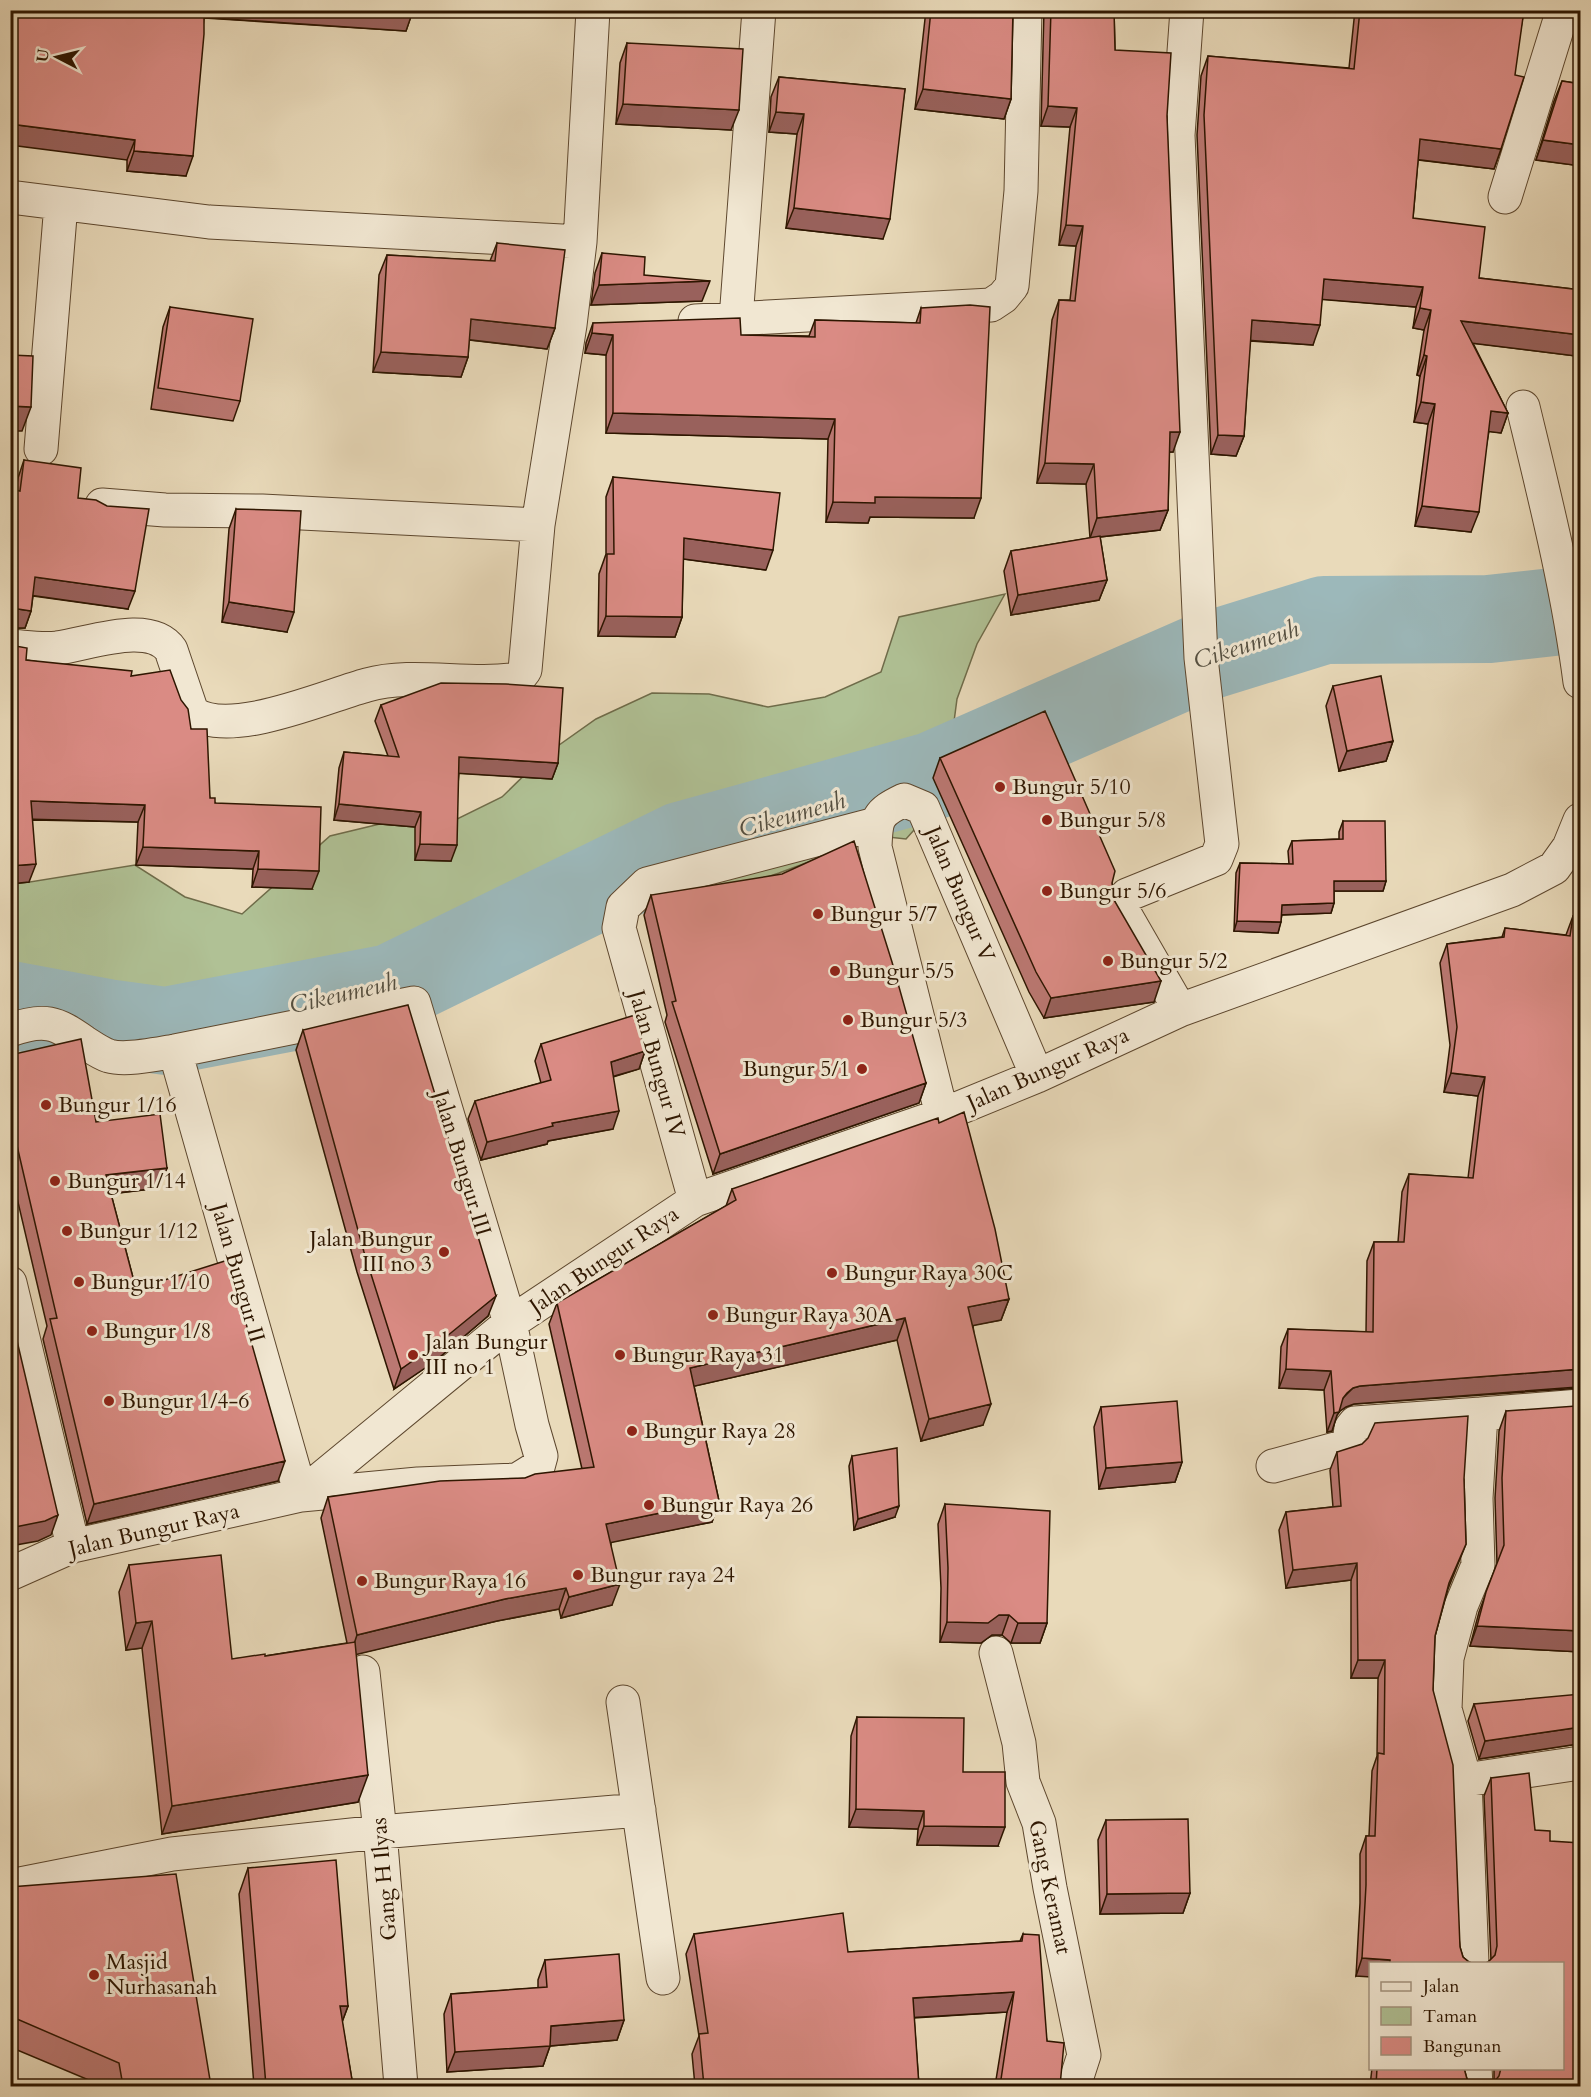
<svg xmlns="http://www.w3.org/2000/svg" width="1591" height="2097" font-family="Cardo,serif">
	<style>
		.green { fill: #b0c195; stroke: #6f6c4a; stroke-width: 1.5 }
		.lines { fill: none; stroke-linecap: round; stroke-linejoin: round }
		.river { stroke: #9cb8ba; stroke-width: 88 }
		.minor-casing { stroke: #5d472e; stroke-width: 35 }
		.minor { stroke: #f1e7d2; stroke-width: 33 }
		.wall { fill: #bb7872; stroke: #2e1600; stroke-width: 1.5 }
		.shaded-wall { fill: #99615c; stroke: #2e1600; stroke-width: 1.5 }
		.building { fill: #da8b84; stroke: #2e1600; stroke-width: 1.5 }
		.poi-dot { fill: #8f2418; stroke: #f1e7d2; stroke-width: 2 }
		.labels { text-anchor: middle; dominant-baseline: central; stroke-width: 6; stroke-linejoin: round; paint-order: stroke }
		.poi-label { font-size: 22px; fill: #2e1600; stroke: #f1e7d2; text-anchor: start }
		.street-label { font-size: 22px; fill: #2e1600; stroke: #f1e7d2 }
		.water-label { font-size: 24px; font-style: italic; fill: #544f41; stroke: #f1e7d2 }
	</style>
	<rect width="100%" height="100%" fill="#e9daba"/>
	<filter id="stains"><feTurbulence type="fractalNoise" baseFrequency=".00333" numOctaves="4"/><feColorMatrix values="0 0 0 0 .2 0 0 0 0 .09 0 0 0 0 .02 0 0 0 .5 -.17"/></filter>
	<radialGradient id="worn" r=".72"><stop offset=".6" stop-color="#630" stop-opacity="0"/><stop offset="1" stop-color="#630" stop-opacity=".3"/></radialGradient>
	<path class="green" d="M1005 594 977 644 957 699 950 752 940 801 906 839 879 836 779 873 683 905 630 896 575 895 534 929 497 974 446 989 391 979V988L286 1019 129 1048 11 1023 10 871 18 869 30 882 135 865 185 897 242 914 330 836 388 822 445 825 502 797 545 755 596 719 652 693 709 694 768 707 825 697 881 672 899 617Z"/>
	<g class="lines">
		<path class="river" d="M10 1005 107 1023 166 1031 391 988 681 846 932 776 1201 658 1324 620 1489 619 1580 609"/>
		<defs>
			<path id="minor" d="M10 197 209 222 580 242
				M1505 197 1563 10
				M736 319 759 10
				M695 321 991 305 1003 297 1012 286 1021 191 1025 10
				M1523 407C1545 498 1568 589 1580 682
				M41 449 61 204
				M102 505 165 510 262 511 538 525
				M10 646C25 647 42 650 57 648 86 645 150 619 171 650L192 712C228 740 326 696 367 685 413 672 469 687 518 679L525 670 538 525 570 325 580 242 593 10
				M1180 1010 1123 911V903L1127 895 1216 859 1222 844 1201 658 1178 135 1187 10
				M10 1030C44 1018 56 1022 84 1042 92 1047 100 1053 109 1056 126 1061 157 1054 175 1051L414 1003 510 1323 532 1425 541 1456 538 1467 517 1480 418 1484 301 1495 175 1051
				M942 1115 875 847C876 818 877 813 904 800L923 808 1037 1076
				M695 1200 619 928 623 907 647 884 876 824
				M10 1283 73 1546
				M1273 1466 1343 1447 1349 1442 1351 1428 1355 1423 1481 1414
				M10 1574 73 1546 301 1495 510 1323 695 1200 942 1115 1037 1076 1180 1010 1512 890 1554 868 1569 847 1580 820
				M996 1653 1019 1743 1023 1782 1039 1823 1050 1888 1084 2055 1074 2086
				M363 1672 380 1832 401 2086
				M623 1702 663 1978
				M1465 1780 1580 1763
				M10 1886 172 1854 380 1832 639 1810
				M1472 1964 1465 1780 1445 1709 1447 1658 1461 1606 1478 1565 1476 1498 1481 1414 1580 1406
				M1475 2068 1476 2086"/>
		</defs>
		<use href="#minor" class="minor-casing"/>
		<use href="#minor" class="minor"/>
	</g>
	<path class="wall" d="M10 10H413L406 31 204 18 186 176 127 171V160Z
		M926 10H1013L1011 99 1004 119 915 109Z
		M1044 10H1114L1115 50 1167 116 1173 452H1169L1168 510 1160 530 1100 537 1107 580 1099 600 1011 615 1004 571 1011 551 1090 538 1086 484 1037 483 1052 320 1059 300H1070L1076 246 1059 245 1070 127 1041 126Z
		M1355 10H1524L1501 149 1494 169 1418 160 1413 218 1479 278 1581 290V394L1575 373 1576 356 1473 343 1508 413 1501 433 1489 431 1471 532 1415 526 1428 424 1414 422 1420 376 1417 375 1424 330 1413 328 1416 307 1322 299 1313 345 1250 341 1244 436 1236 456 1211 454 1197 135 1201 76 1208 56 1349 68Z
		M627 43 731 130 616 124 620 63Z
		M779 77 905 89 883 239 786 228 797 134 769 132 771 97Z
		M1562 81 1581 84V166L1536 160 1554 101Z
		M497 243 555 328 547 349 469 340 468 357 461 377 373 372 379 275 387 255 490 261Z
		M602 253 644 275 702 301 591 305 595 273Z
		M170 307 240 401 233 421 151 409 163 327Z
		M921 308 974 518 870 517 868 523 826 522 828 439 606 433V355L585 353 586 343 593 323 741 335 809 336 815 320 916 323Z
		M24 460 78 498 128 609 33 596 31 611 25 628H10V489L16 490 18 478Z
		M613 477 766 570 683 559 682 617 675 637 598 636 599 574 606 554V497Z
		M236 509 287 632 222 622 229 529Z
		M10 645 26 660 131 676 191 729 210 798 312 889 252 887 253 869 136 865 138 822 32 820 29 882 10 884Z
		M1333 686 1393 741 1386 761 1339 771 1326 706Z
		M381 705 558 763 552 779 459 773 451 861 415 860V827L334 820 339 768 344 752 388 756 375 721Z
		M940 758 1112 883 1114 900 1154 1002 1044 1018 1029 992 933 778Z
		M1343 821 1386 881 1383 891H1334V903L1331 913 1282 915 1278 933 1234 931 1236 873 1240 863 1289 864 1288 851 1292 841 1339 839V832Z
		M651 895 926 1083 919 1103 713 1174 665 1022 667 1015 644 915Z
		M1573 916 1581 917V1388L1354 1404 1346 1407 1340 1411 1337 1415 1332 1431 1327 1432 1324 1390 1279 1388 1281 1347 1288 1329 1366 1332 1367 1261 1374 1242H1398L1402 1192 1409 1174 1468 1178 1478 1096 1444 1092 1450 1045 1440 963 1447 944 1502 937 1505 928 1566 935Z
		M303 1030 488 1316 434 1362 394 1389 357 1272 296 1050Z
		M541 1044 645 1051 639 1069 613 1077V1129L548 1141 547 1144 481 1160 468 1119 475 1101 541 1083 535 1061Z
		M10 1055 96 1122 167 1168 159 1188 111 1194 136 1289 278 1481 87 1524 43 1339 47 1326 10 1168Z
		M732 1189 1009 1299 1001 1320 973 1325 983 1425 921 1441 897 1340 694 1386 719 1501 712 1522 611 1542 612 1605 561 1618 559 1609 497 1621 356 1654 358 1802 162 1834 142 1648 126 1650 119 1592 129 1565 232 1659 265 1656 347 1643 321 1518 328 1497 525 1478 582 1469 549 1324 557 1303 726 1206Z
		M1101 1407 1182 1462 1175 1482 1099 1489 1094 1427Z
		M1506 1411 1581 1500V1652L1470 1646 1479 1612 1497 1564 1495 1498 1499 1431Z
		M1337 1452 1464 1479 1466 1544 1448 1589 1435 1636 1433 1690 1460 1947 1463 1957 1469 1962 1474 1964H1371L1356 1976 1360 1903V1854L1366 1836H1369L1372 1771 1377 1756 1378 1678H1351V1580L1286 1588 1279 1530 1286 1512 1333 1507 1330 1470Z
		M852 1456 895 1517 854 1530 849 1466Z
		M945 1504 1047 1623 1040 1643H1011L1002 1635H992L981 1643 940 1642 941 1588 938 1524Z
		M1474 1704 1578 1744 1479 1759 1468 1721Z
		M857 1717 998 1846 917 1845 918 1829 849 1827 851 1736Z
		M1491 1778 1535 1830 1550 1841 1581 2086 1493 2083 1494 2082V2068H1563L1488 1962 1491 1960 1484 1796Z
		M1106 1820 1190 1893 1183 1913 1100 1914 1098 1840Z
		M248 1868 348 2006 342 2022 353 2086H254L239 1894Z
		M10 1887 211 2086H103L10 2047Z
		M694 1934 848 1952 1020 1941 1023 1934 1047 2041 1060 2086H995L1007 2012 914 2018 919 2086H695L692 2054 699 2036 686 1954Z
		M545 1960 624 2020 617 2040 550 2046 543 2066 447 2072 444 2014 451 1994 538 1988V1980Z
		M1372 2068H1464L1467 2079 1475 2085 1481 2086H1370Z"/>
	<path class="shaded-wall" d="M199 10H403L413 11 406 31 197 17Z
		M923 89 1011 99 1004 119 915 109Z
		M623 104 739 110 731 130 616 124Z
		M1048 106 1077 108 1070 127 1041 126Z
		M776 112 804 114 797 134 769 132Z
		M10 124 135 140 127 160 10 145Z
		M1420 139 1501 149 1494 169 1413 159Z
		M1543 140 1581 145V166L1536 160Z
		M134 151 193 156 186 176 127 171Z
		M794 208 890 219 883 239 786 228Z
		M1066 225 1083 226 1076 246 1059 245Z
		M1324 279 1423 287 1416 307 1317 299Z
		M710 281 702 301 591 305 599 285Z
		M1420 308 1431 310 1424 330 1413 328Z
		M471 319 555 328 547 349 463 339Z
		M1252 320 1320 325 1313 345 1245 340Z
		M1461 321 1581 335V344L1576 356 1454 341Z
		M592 333 613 335 606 355 585 353Z
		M381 352 468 357 461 377 373 372Z
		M1424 355 1427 356 1420 376 1417 375Z
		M1421 402 1435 404 1428 424 1414 422Z
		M10 406 31 407 22 431H10Z
		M1491 411 1508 413 1501 433 1484 431Z
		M613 413 835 419 828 439 606 433Z
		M1170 432H1180L1173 452H1163Z
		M1218 435 1244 436 1236 456 1211 454Z
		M1045 463 1094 464 1086 484 1037 483Z
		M875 497 981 498 974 518 870 517 868 523 826 522 833 502Z
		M1422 506 1479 512 1471 532 1415 526Z
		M1168 510 1160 530 1090 538 1097 518Z
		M684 538 773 550 766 570 676 558Z
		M35 577 135 591 128 609 29 595Z
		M1107 580 1099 600 1011 615 1018 595Z
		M229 602 294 612 287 632 222 622Z
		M18 609 31 611 25 628H10V611Z
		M606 616 682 617 675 637 598 636Z
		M1393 741 1386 761 1339 771 1347 751Z
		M459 757 558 763 552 779 453 773Z
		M31 801 145 805 138 822 24 819Z
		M339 804 421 812 415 827 334 820Z
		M420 844 457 845 451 861 415 860Z
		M143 847 259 851 253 869 136 865Z
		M36 864 29 882 10 884V866Z
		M258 869 319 871 312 889 252 887Z
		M1334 881H1386L1383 891H1330Z
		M1334 903 1331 913 1278 915 1282 905Z
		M1237 921 1281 922 1278 933 1234 931Z
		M1161 981 1154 1002 1044 1018 1051 998Z
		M645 1051 639 1069 604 1079 611 1062Z
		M1451 1073 1485 1077 1478 1096 1444 1092Z
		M926 1083 919 1103 713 1174 720 1154Z
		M619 1111 613 1129 548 1141 547 1144 481 1160 487 1142 552 1123Z
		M167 1168 159 1188 99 1195 106 1175Z
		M496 1296 488 1316 434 1362 394 1389 401 1369Z
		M1009 1299 1001 1320 961 1328 968 1307Z
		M905 1318 897 1340 682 1389 690 1368Z
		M1286 1369 1331 1371 1324 1390 1279 1388Z
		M1581 1369V1382L1578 1387 1354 1404 1346 1407 1340 1411 1337 1415 1332 1431 1327 1432 1334 1413 1343 1398 1353 1388 1360 1386Z
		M991 1404 983 1425 921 1441 929 1419Z
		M285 1461 278 1481 87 1524 94 1504Z
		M1182 1462 1175 1482 1099 1489 1106 1468Z
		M719 1501 712 1522 599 1545 606 1524Z
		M899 1506 895 1517 854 1530 858 1519Z
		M58 1515 51 1535 38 1541 10 1546V1528Z
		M1357 1563 1351 1580 1286 1588 1293 1570Z
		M620 1584 612 1605 561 1618 569 1597Z
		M566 1588 559 1609 497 1621 350 1656 357 1635 505 1599Z
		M999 1615H1009L1002 1635H992L981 1643 940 1642 947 1622Z
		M152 1621 142 1648 126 1650 136 1623Z
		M1018 1623H1047L1040 1643H1011Z
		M1477 1626 1581 1631V1652L1470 1646Z
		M1358 1660H1385L1378 1678H1351Z
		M1581 1727V1745L1578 1744 1479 1759 1485 1741Z
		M368 1775 358 1802 162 1834 172 1806Z
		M856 1809 924 1811 918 1829 849 1827Z
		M924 1826 1005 1827 998 1846 917 1845Z
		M1190 1893 1183 1913 1100 1914 1107 1894Z
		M1362 1958 1390 1960 1389 1964H1371V1977L1356 1976Z
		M1014 1992 1007 2012 905 2018 913 1998Z
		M340 2006H348L338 2033Z
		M624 2020 617 2040 550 2046 543 2066 447 2072 455 2052 551 2026Z"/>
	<path class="building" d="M10 10H204V34L193 156 134 151 135 140 10 124Z
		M931 10H1013L1011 99 923 89Z
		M1051 10H1114L1115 50 1171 53 1167 116 1180 432H1170L1168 510 1097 518 1094 464 1045 463 1059 300 1075 301 1083 226 1066 225 1077 108 1048 106Z
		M1360 10H1524L1515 75 1524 77 1501 149 1420 139 1413 218 1485 227 1479 278 1581 290V335L1461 321 1508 413 1491 411 1479 512 1422 506 1435 404 1421 402 1427 356 1424 355 1431 310 1420 308 1423 287 1324 279 1320 325 1252 320 1244 436 1218 435 1204 115 1208 56 1354 69Z
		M627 43 743 49 739 110 623 104Z
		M779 77 905 89 890 219 794 208 804 114 776 112Z
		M1562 81 1581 84V145L1543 140Z
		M497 243 565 250 555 328 471 319 468 357 381 352 387 255 495 261Z
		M602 253 645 257 644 275 710 281 599 285Z
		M970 305 990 307 981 498 875 497V503L833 502 835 419 613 413V335L592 333 593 323 740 318 741 335 815 337V320L920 323 921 308Z
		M170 307 253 319 240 401 158 388Z
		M10 355 33 356 31 407 10 406Z
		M24 460 81 468 78 498 96 500 107 506 149 509 135 591 35 577 31 611 18 609 10 611V489L20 491Z
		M613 477 780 493 773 550 684 538 682 617 606 616 607 554H614Z
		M236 509 301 511 294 612 229 602Z
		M1100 536 1107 580 1018 595 1011 551Z
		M10 645 27 648 26 660 132 671 131 676 170 670 181 700 188 709 191 729H207L210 798H215V803L321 807 319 871 258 869 259 851 143 847 145 805 31 801 36 864 10 866Z
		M1381 676 1393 741 1347 751 1333 686Z
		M441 683 506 684 563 688 558 763 459 757 457 845 420 844 421 812 339 804 344 752 399 757 381 705Z
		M1045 711 1115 871 1112 883 1114 900 1161 981 1051 998 1036 972 940 758Z
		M1343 821H1385L1386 881H1334V903L1282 905 1281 922 1237 921 1240 863 1293 864 1292 841 1343 839Z
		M854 841 892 962 926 1083 720 1154 672 1002 676 1001 651 895 782 874Z
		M1573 916 1581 917V1369L1360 1386 1353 1388 1347 1393 1343 1398 1339 1412 1334 1413 1331 1371 1286 1369 1288 1329 1373 1332 1374 1242H1404L1409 1174 1473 1178 1485 1077 1451 1073 1457 1027 1447 944 1504 937 1505 928 1570 936Z
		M408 1005 496 1296 441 1341 401 1369 364 1252 303 1030Z
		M635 1015 645 1051 611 1062 619 1111 552 1123 553 1126 487 1142 475 1101 551 1080 541 1044Z
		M81 1039 96 1122 160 1114 167 1168 106 1175 136 1289 228 1260 285 1461 94 1504 50 1319 57 1318 15 1137 10 1112V1055Z
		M964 1112 995 1229 1009 1299 968 1307 991 1404 929 1419 905 1318 690 1368 719 1501 606 1524 620 1584 569 1597 566 1588 505 1599 357 1635 328 1497 440 1481 525 1478 535 1474 594 1467 557 1303 736 1200 732 1189 938 1118 939 1123Z
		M14 1328 58 1515 45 1521 10 1528V1329Z
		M1177 1401 1182 1462 1106 1468 1101 1407Z
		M1576 1406 1581 1500V1631L1477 1626 1486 1592 1504 1545 1502 1478 1506 1411Z
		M1468 1416 1464 1479 1466 1544 1449 1583 1435 1636 1433 1690 1453 1765 1460 1947 1463 1957 1469 1962 1474 1964H1390V1960L1362 1958 1366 1885V1836H1375L1378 1753 1384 1754 1385 1660H1358L1357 1563 1293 1570 1286 1512 1341 1506 1337 1452 1362 1444 1368 1438 1375 1423Z
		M897 1448 899 1506 858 1519 852 1456Z
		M945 1504 1050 1511 1047 1623H1018L1009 1615H999L988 1623 947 1622 948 1568Z
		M221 1555 232 1659 265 1654V1656L355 1642 368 1775 172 1806 152 1621 136 1623 129 1565Z
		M1581 1694V1727L1485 1741 1474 1704Z
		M857 1717 964 1718 963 1772H1005V1827L924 1826V1811L856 1809Z
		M1529 1773 1535 1830 1550 1831V1841L1581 1843V2086H1484L1493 2083 1499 2076 1501 2068H1563V1964H1483L1488 1962 1495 1955 1497 1946 1491 1778Z
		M1188 1819 1190 1893 1107 1894 1106 1820Z
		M336 1860 348 2006H340L353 2086H266L248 1868Z
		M176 1874 211 2086H123L119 2063 10 2016V1887Z
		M843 1913 848 1952 1022 1941 1023 1934 1039 1935 1047 2041 1064 2043 1060 2086H1000L1014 1992 913 1998 919 2086H704L699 2034 708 2033 694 1934Z
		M619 1954 624 2020 551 2026 550 2046 455 2052 451 1994 547 1987 545 1960Z
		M1377 2068H1464L1467 2079 1475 2085 1481 2086H1376Z"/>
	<g class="poi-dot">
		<circle cx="1000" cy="787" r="6"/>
		<circle cx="1047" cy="820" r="6"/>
		<circle cx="1047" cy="891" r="6"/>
		<circle cx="818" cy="914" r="6"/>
		<circle cx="1108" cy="961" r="6"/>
		<circle cx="835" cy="971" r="6"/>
		<circle cx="848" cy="1020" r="6"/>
		<circle cx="862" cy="1069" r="6"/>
		<circle cx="46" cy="1105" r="6"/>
		<circle cx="55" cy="1181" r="6"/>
		<circle cx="67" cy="1231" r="6"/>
		<circle cx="444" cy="1252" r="6"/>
		<circle cx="832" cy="1273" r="6"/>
		<circle cx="79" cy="1282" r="6"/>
		<circle cx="713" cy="1315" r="6"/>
		<circle cx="92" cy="1331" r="6"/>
		<circle cx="413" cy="1355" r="6"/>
		<circle cx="620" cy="1355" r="6"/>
		<circle cx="109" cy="1401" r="6"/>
		<circle cx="632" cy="1431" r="6"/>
		<circle cx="649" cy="1505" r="6"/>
		<circle cx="578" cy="1575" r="6"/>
		<circle cx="362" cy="1581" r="6"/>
		<circle cx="94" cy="1975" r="6"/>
	</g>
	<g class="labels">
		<g class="poi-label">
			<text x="1012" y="787">Bungur 5/10</text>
			<text x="1059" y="820">Bungur 5/8</text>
			<text x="1059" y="891">Bungur 5/6</text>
			<text x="830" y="914">Bungur 5/7</text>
			<text x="1120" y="961">Bungur 5/2</text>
			<text x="847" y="971">Bungur 5/5</text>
			<text x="860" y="1020">Bungur 5/3</text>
			<text x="850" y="1069" text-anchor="end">Bungur 5/1</text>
			<text x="58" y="1105">Bungur 1/16</text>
			<text x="67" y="1181">Bungur 1/14</text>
			<text x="79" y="1231">Bungur 1/12</text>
			<text x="432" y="1239" text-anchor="end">Jalan Bungur<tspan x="432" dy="25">III no 3</tspan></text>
			<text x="844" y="1273">Bungur Raya 30C</text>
			<text x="91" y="1282">Bungur 1/10</text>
			<text x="725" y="1315">Bungur Raya 30A</text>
			<text x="104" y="1331">Bungur 1/8</text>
			<text x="425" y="1342">Jalan Bungur<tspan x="425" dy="25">III no 1</tspan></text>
			<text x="632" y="1355">Bungur Raya 31</text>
			<text x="121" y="1401">Bungur 1/4-6</text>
			<text x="644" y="1431">Bungur Raya 28</text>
			<text x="661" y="1505">Bungur Raya 26</text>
			<text x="590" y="1575">Bungur raya 24</text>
			<text x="374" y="1581">Bungur Raya 16</text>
			<text x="106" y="1962">Masjid<tspan x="106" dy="25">Nurhasanah</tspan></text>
		</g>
		<g class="street-label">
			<text transform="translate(960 894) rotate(67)">Jalan Bungur V</text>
			<text transform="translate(657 1064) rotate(74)">Jalan Bungur IV</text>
			<text transform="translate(1048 1069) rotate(-24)">Jalan Bungur Raya</text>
			<text transform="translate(462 1163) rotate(73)">Jalan Bungur III</text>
			<text transform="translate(604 1260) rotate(-34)">Jalan Bungur Raya</text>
			<text transform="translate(238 1273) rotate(74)">Jalan Bungur II</text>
			<text transform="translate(154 1530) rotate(-13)">Jalan Bungur Raya</text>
			<text transform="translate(384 1879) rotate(-95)">Gang H Ilyas</text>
			<text transform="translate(1050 1887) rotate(78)">Gang Keramat</text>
		</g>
		<g class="water-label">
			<text transform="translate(1246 645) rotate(-18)">Cikeumeuh</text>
			<text transform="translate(792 815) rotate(-16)">Cikeumeuh</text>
			<text transform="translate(343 994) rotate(-13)">Cikeumeuh</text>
		</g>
	</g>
	<rect width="1591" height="2097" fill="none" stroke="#e9daba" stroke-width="36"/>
	<rect x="12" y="12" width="1567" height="2073" fill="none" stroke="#2e1600" stroke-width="3"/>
	<rect x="18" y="18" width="1555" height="2061" fill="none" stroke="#2e1600" stroke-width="1.5"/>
	<rect x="1369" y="1962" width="195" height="108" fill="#f1e7d2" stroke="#a3937e" stroke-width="1.5"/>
	<rect x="1381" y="1982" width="30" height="9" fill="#f1e7d2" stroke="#a3937e" stroke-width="1.5"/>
	<text x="1423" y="1992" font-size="18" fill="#2e1600">Jalan</text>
	<rect x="1381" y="2007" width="30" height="18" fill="#b0c195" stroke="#a3937e" stroke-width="1.5"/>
	<text x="1423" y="2022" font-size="18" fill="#2e1600">Taman</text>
	<rect x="1381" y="2037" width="30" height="18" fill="#da8b84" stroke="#a3937e" stroke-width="1.5"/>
	<text x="1423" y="2052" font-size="18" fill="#2e1600">Bangunan</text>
	<g transform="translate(57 57) rotate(277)" stroke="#f1e7d2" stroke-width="4.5" paint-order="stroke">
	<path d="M0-4.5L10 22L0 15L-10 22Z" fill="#2e1600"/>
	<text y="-9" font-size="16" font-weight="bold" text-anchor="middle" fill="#2e1600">U</text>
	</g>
	<rect width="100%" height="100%" filter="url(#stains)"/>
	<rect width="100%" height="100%" fill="url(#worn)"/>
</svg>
